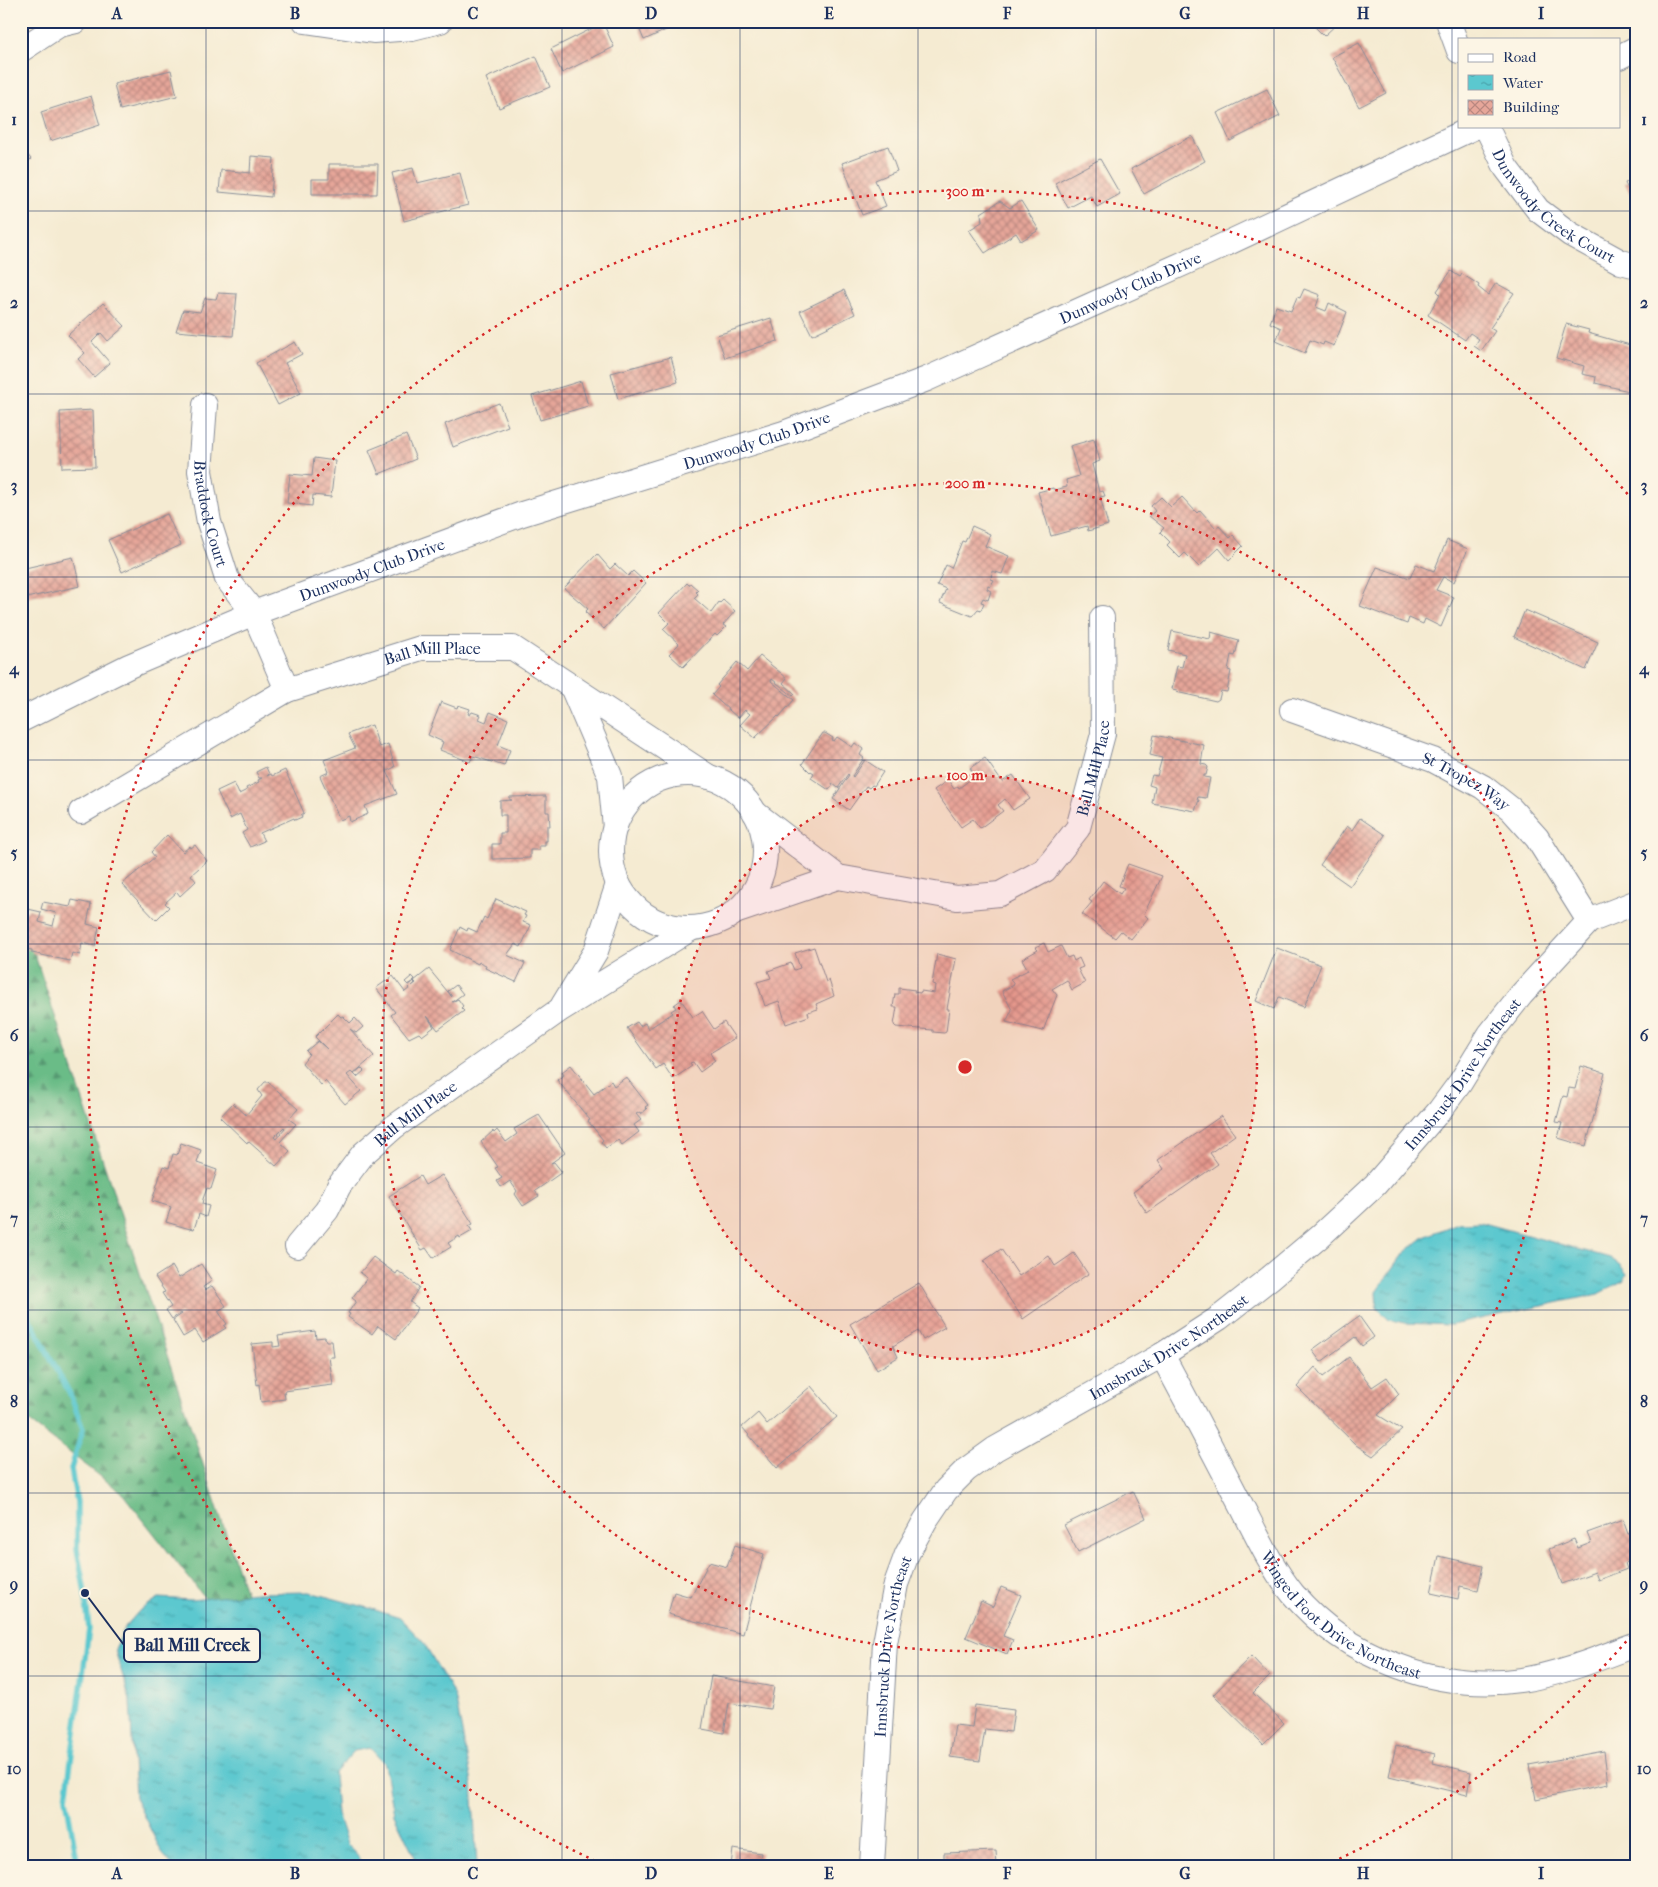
<svg xmlns="http://www.w3.org/2000/svg" width="1658" height="1887" font-family="'IM FELL French Canon',serif">
	<style>
		.forest { fill: url(#forest-firs); stroke: #427672 }
		.water { fill: url(#water-ripples); stroke: #3b7c96 }
		.lines { fill: none; stroke-linecap: round; stroke-linejoin: round }
		.stream { stroke: #5bc8cf; stroke-width: 5.5 }
		.building { fill: url(#building-cross-hatch); fill-rule: evenodd }
		.minor-casing { stroke: #888d98; stroke-width: 26 }
		.minor { stroke: #fff; stroke-width: 24 }
		.grid { fill: none; stroke: #1b2f5e; stroke-width: 1; stroke-opacity: 0.55 }
		.ring { fill: none; stroke: #d62828; stroke-width: 2.5; stroke-dasharray: 2.5 5 }
		.labels { text-anchor: middle; dominant-baseline: central; stroke-width: 4; stroke-linejoin: round; paint-order: stroke }
		.street-label { font-size: 16px; fill: #1b2f5e; stroke: #fcf5e5 }
		.centre { fill: #d62828; stroke: #fcf5e5; stroke-width: 2.5 }
		.ring-label { font-size: 15px; text-anchor: middle; font-weight: bold; fill: #d62828; stroke: #fcf5e5; stroke-width: 4; stroke-linejoin: round; paint-order: stroke }
		.leader { fill: none; stroke: #1b2f5e; stroke-width: 2 }
		.callout-dot { fill: #1b2f5e; stroke: #fcf5e5; stroke-width: 2 }
		.callout { fill: #fcf5e5; stroke: #1b2f5e; stroke-width: 2 }
		.callout-label { font-size: 18px; text-anchor: middle; font-weight: bold; fill: #1b2f5e }
		.neatline { fill: none; stroke: #1b2f5e; stroke-width: 2 }
		.grid-label { font-size: 16px; text-anchor: middle; font-weight: bold; fill: #1b2f5e }
	</style>
	<defs>
		<pattern id="forest-firs" width="22" height="20" patternUnits="userSpaceOnUse" patternTransform="scale(1.25)"><rect width="22" height="20" fill="#6abc87"/><path d="M5 1l3.5 6h-7zM16 11l3.5 6h-7z" fill="#569972"/></pattern>
		<pattern id="water-ripples" width="26" height="14" patternUnits="userSpaceOnUse" patternTransform="scale(1.25)"><rect width="26" height="14" fill="#5bc8cf"/><path d="M2 4q2-2 4 0t4 0M15 11q2-2 4 0t4 0" fill="none" stroke="#4aa3ab"/></pattern>
		<pattern id="building-cross-hatch" width="8" height="8" patternUnits="userSpaceOnUse" patternTransform="scale(1.25)"><rect width="8" height="8" fill="#e6a699"/><path d="M0 0l8 8M0 8l8-8" fill="none" stroke="#ba8880"/></pattern>
	</defs>
	<rect width="100%" height="100%" fill="#fcf5e5"/>
	<filter id="ink" filterUnits="userSpaceOnUse"><feTurbulence type="fractalNoise" baseFrequency=".02" numOctaves="2"/><feDisplacementMap in="SourceGraphic" scale="10" xChannelSelector="R" yChannelSelector="G"/><feConvolveMatrix kernelMatrix="1 2 1 2 8 2 1 2 1" color-interpolation-filters="sRGB"/></filter>
	<filter id="wash" filterUnits="userSpaceOnUse"><feTurbulence type="fractalNoise" baseFrequency=".0096" numOctaves="4" result="noise"/><feDisplacementMap in="SourceGraphic" scale="20" xChannelSelector="R" yChannelSelector="G"/><feGaussianBlur stdDeviation="1.12" result="paint"/><feColorMatrix in="noise" values="0 0 0 0 0 0 0 0 0 0 0 0 0 0 0 0 0 1.4 0 .05"/><feComposite in="paint" operator="in"/></filter>
	<g filter="url(#wash)">
		<rect width="100%" height="100%" fill="#f5ebd2"/>
		<path class="forest" d="M21 913 278 1691 122 1493 21 1415Z"/>
		<path class="water" d="M1480 1222 1610 1258 1620 1265 1627 1274 1624 1280 1598 1294 1451 1325 1406 1323 1389 1320 1377 1308 1376 1292 1404 1253 1424 1237 1458 1223Z
			M309 1592 369 1608 400 1618 424 1643 455 1696 472 1783 477 1866H413L415 1857 394 1814 385 1764 370 1748 354 1751 334 1774 337 1814 347 1844 366 1866H173L162 1853 135 1798 130 1700 115 1650 125 1627 140 1610 159 1598 191 1600 256 1593Z"/>
		<g class="lines">
			<path class="stream" d="M21 1303 70 1394 83 1429 71 1469 77 1502V1549L85 1593 89 1629 66 1798 78 1866"/>
		</g>
		<g id="blocks">
			<path class="building" d="M636 21H686L644 40Z
				M1309 21H1340L1324 36Z
				M603 23 614 47 562 73 551 49Z
				M1359 43 1386 93 1359 107 1332 57Z
				M536 56 550 87 499 108 486 78Z
				M171 70 177 96 120 110 114 84Z
				M1267 89 1280 116 1230 141 1217 113Z
				M91 96 100 125 50 141 41 112Z
				M1192 136 1205 161 1144 194 1131 169Z
				M888 146 897 171 875 180 886 206 862 215 842 163Z
				M21 147 31 159 21 167Z
				M251 156 274 158 271 197 219 192 221 170 250 173Z
				M1100 159 1120 194 1097 207 1091 196 1068 208 1055 183Z
				M329 164H378L377 194H312V179H329Z
				M413 168 417 183 460 173 468 205 404 221 392 173Z
				M1637 172V208L1625 183 1634 179 1632 175Z
				M1000 201 1010 208 1021 201 1039 230 1021 241 1016 233 985 253 969 230 982 222 981 213Z
				M1451 271 1460 277 1462 274 1473 281 1479 285 1478 287 1488 295 1496 283 1514 293 1490 328 1495 331 1481 351 1474 346 1479 339 1470 333 1465 340 1428 315 1440 294 1437 291Z
				M1304 289 1320 295 1316 307 1326 311 1329 303 1347 312 1334 346 1324 342 1323 345 1310 340 1305 353 1276 341 1281 328 1270 323 1276 306 1291 311 1297 297 1300 298Z
				M844 290 855 314 812 335 800 311Z
				M218 293 237 294 233 336 176 331 183 310 200 312 205 298 216 299Z
				M103 303 125 326 108 341 101 333 92 342 110 363 94 377 78 359 85 353 68 335Z
				M771 318 778 341 725 358 717 335Z
				M1566 324 1589 330 1588 333 1637 347V377L1633 392 1595 383 1596 377 1582 374 1584 366 1556 358Z
				M295 342 302 354 285 363 301 393 278 405 256 363Z
				M671 357 678 382 618 399 611 373Z
				M581 381 588 406 540 420 532 396Z
				M499 403 508 426 453 447 445 424Z
				M93 410 95 467 62 468 60 412Z
				M406 435 416 459 379 474 369 450Z
				M1094 439 1100 461 1092 464 1099 492 1103 491 1105 496 1100 497 1108 525 1088 531 1087 526 1051 536 1038 492 1053 488 1054 490 1067 487 1066 480 1079 476 1070 446Z
				M314 458 335 461 331 497 313 495 312 506 287 503 290 474 312 476Z
				M1161 497 1171 507 1182 497 1197 513 1200 510 1216 528 1219 526 1230 538 1233 535 1243 546 1229 560 1219 548 1199 567 1185 553 1180 558 1167 545 1170 542 1160 532 1164 528 1149 516 1155 511 1151 506Z
				M167 514 181 545 122 572 108 540Z
				M972 526 990 534 985 546 1009 556 1002 574 992 571 991 579 994 580 990 587 988 586 987 589 991 591 988 600 983 598 981 602 984 603 981 610 978 609 972 616 940 603 946 589 937 585 946 565 951 568 962 541 965 542Z
				M1447 540 1468 549 1454 582 1443 577 1436 590 1454 597 1441 627 1425 619 1423 624 1409 618 1407 624 1360 606 1377 567 1410 578 1416 564 1434 571Z
				M597 554 610 569 615 564 628 576 633 571 646 583 604 629 585 612 588 609 564 588Z
				M73 557 80 586 22 599 21 569Z
				M687 583 689 585 690 583 698 590 696 592 698 594 694 598 711 613 719 602 720 603 723 600 735 611 723 625 726 627 717 636 715 634 683 667 669 654 679 644 663 629 669 623 659 613Z
				M1525 610 1598 642 1586 670 1514 637Z
				M1172 631 1210 639 1211 632 1239 640 1235 656 1231 655 1228 670 1231 671 1227 692 1221 691 1219 699 1216 701 1176 692 1177 690 1172 689 1177 666 1182 667 1185 654 1168 650Z
				M760 656 787 678 783 683 795 694 793 696 772 679 771 681 794 700 779 717 778 716 755 738 740 725 750 714 745 710 738 718 712 695 719 687 717 685 737 662 747 671Z
				M441 702 457 708 458 705 470 709 468 714 470 715 472 712 481 715 479 719 486 722 490 712 508 719 498 745 510 750 504 766 473 756 470 762 440 750 443 742 428 735Z
				M372 725 379 747 388 744 395 767 387 771 397 794 365 806 368 814 350 822 349 816 340 820 320 776 329 772 324 760 355 748 348 734Z
				M823 733H825L833 738 832 740 834 741 837 737 852 747 855 743 863 749 860 755 864 758 852 776 853 777 865 760 883 772 874 786 872 785 869 788 866 786 849 810 833 799 849 775 848 774 838 788 832 783 833 785 829 790 811 778 814 773 811 771 810 772 802 764Z
				M1154 735 1204 745 1201 764 1206 765 1208 767 1206 775H1204V777L1210 778 1206 798 1198 797 1197 800H1199L1195 811 1152 803 1155 787 1149 785 1152 775 1157 776 1162 758 1150 755Z
				M985 758 1002 782 1013 775 1030 799 1013 810 1005 799 998 805 1003 811 980 828 973 819 961 827 934 790 948 780 954 789 958 786 959 788 975 776 970 768Z
				M266 767 269 774 267 776 271 774 272 776 285 770 304 813 301 815 302 817 295 820 294 818 260 833 264 841 250 847 242 833 247 830 240 814 230 819 217 791 234 783 239 794 247 790 246 788 259 782 258 780 262 778H259L256 772Z
				M546 796V812H549L550 826H547V841H545V846H539V850H530V858L492 859V844H500V833H506V815H500V801L512 800H510V797Z
				M1360 818 1385 835 1350 886 1320 865 1347 826 1352 830Z
				M167 835 183 852 190 846 191 848 195 845 207 861 191 875 196 881 180 896 177 892 165 903 169 907 156 920 122 884 155 857 151 852Z
				M1128 864 1162 876 1144 914 1148 918 1131 939 1121 931 1115 938 1082 914 1092 902 1089 900 1103 881 1120 894 1124 888 1119 886Z
				M496 899 526 912 524 915 526 916 523 922 531 925 521 947 515 944 507 955 525 963 516 982 485 968 486 965 479 962 478 964 450 950 460 927 467 931 468 928 477 932 484 917 487 919Z
				M72 900 91 904 87 924 99 927 95 946 82 943 80 955 72 953 70 961 32 953V950L21 948V927L25 911 27 912 28 909 41 912 39 922 53 926 56 913 41 909 43 902 70 907Z
				M1044 943 1048 952 1061 946 1067 958 1072 956 1074 961 1079 958 1083 967 1078 969 1085 983 1072 990 1067 980 1052 989 1057 995 1043 1031 1006 1022 1012 1010 1002 991 1014 985 1010 979 1028 970 1022 959 1038 950 1035 947Z
				M814 947 826 982 829 980 834 996 816 1004 818 1009 808 1012 809 1016 786 1024 779 1001 765 1006 757 982 771 978 768 971 791 963 794 970 800 968 795 953Z
				M1277 948 1321 965 1304 1007 1279 997 1274 1009 1256 1001Z
				M937 954 956 959 947 1009H949L946 1032 944 1033 933 1032V1030L896 1027 894 1025 897 1007H893L895 994H899V988L915 990 914 992 920 993 921 991 934 993 935 985 932 984Z
				M429 969 452 997 448 991 456 985 463 994 452 1002 458 999 463 1006 461 1008 464 1011 438 1030 427 1016 434 1027 422 1036 419 1033 409 1038 391 1015 395 1012 376 988 393 976 405 992 410 988 408 986 413 982 408 985 405 982 412 976 415 979 413 981 415 983 412 986 416 983 414 981Z
				M681 1000 693 1017 702 1011 714 1029 724 1022 735 1038 710 1053 715 1061 700 1072 693 1062 690 1063 692 1066 673 1079 663 1064 656 1069 627 1028 637 1022 640 1026 645 1023 648 1029 673 1013 671 1011 676 1008 674 1005Z
				M338 1014 341 1017 343 1016 350 1023 355 1018 363 1027 356 1033 350 1029 374 1056 359 1069 353 1074 351 1072 347 1075 361 1091 345 1104 325 1081 321 1085 302 1063 309 1054 306 1051 318 1041 327 1049 315 1037Z
				M571 1065 594 1094 611 1081 614 1086 626 1077 648 1105 645 1107 647 1109 641 1114 640 1112 636 1114 641 1120 634 1125 639 1132 622 1145 618 1140 606 1148 601 1142 603 1140 588 1121 590 1120 557 1080 564 1075 562 1072Z
				M1581 1066 1605 1073 1586 1146 1558 1138 1562 1123 1556 1122 1563 1096 1567 1097 1569 1088 1575 1089Z
				M361 1068 364 1071 357 1077 354 1074Z
				M265 1082H268L298 1109 289 1119 296 1124 280 1142 290 1151 276 1166 248 1141 247 1143 220 1117 233 1103 246 1115 262 1096 258 1090ZM284 1127 285 1128 276 1139 274 1137Z
				M539 1115 565 1153 551 1163 554 1162 562 1172 535 1191 539 1196 523 1206 515 1194 517 1191 510 1181 501 1187 497 1181 502 1178 495 1168 498 1167 481 1142 493 1131 494 1133 497 1130 506 1142 517 1134 514 1129Z
				M1221 1116 1235 1135 1210 1153 1218 1164 1147 1213 1133 1192 1164 1169 1158 1160Z
				M181 1143 201 1150 197 1163 217 1170 211 1189 207 1188 203 1199 202 1204 209 1206 206 1217 199 1214 194 1229 190 1228V1229L166 1222 171 1207 152 1201 163 1166 169 1168 173 1154 177 1155Z
				M442 1175 473 1224 469 1226 472 1231 460 1238 459 1236 448 1243 451 1247 433 1258 426 1248 422 1250 389 1196 420 1176 425 1185Z
				M1001 1249 1019 1276 1049 1256 1055 1266 1074 1253 1088 1274 1023 1319 984 1261Z
				M373 1257 396 1274 398 1271 419 1287 410 1302 418 1308 396 1339 378 1326 372 1334 348 1317 350 1314 348 1313 356 1301 352 1298 367 1278 360 1273Z
				M201 1264 212 1281 203 1287 205 1290 212 1286 226 1306 218 1311 227 1324 224 1326 226 1328 203 1342 195 1330 183 1337 173 1320 182 1314 181 1313 172 1319 166 1310 171 1307 162 1293 165 1292 155 1277 172 1266 179 1278Z
				M919 1283 945 1327 923 1340 918 1331 893 1346 898 1357 877 1370 850 1324Z
				M1359 1316 1374 1337 1362 1346 1355 1337 1321 1362 1312 1350Z
				M315 1331 316 1338 325 1337 326 1341H332L334 1357H329L333 1385 284 1391 285 1399 261 1402 259 1384 257 1385 252 1344 273 1342V1347L280 1346 278 1336Z
				M1349 1357 1372 1387 1387 1377 1399 1394 1378 1415 1402 1430 1373 1456 1356 1445 1297 1387 1315 1367 1323 1377Z
				M811 1386 837 1417 777 1468 742 1427 758 1413 767 1424Z
				M1133 1491 1146 1518 1078 1552 1064 1525Z
				M1623 1520 1628 1534 1637 1531V1559L1625 1563 1627 1569 1598 1580 1595 1572 1562 1584 1549 1549 1574 1539 1578 1548 1591 1543 1587 1533Z
				M735 1545 764 1554 743 1634 668 1614 674 1592 691 1597 709 1562 727 1567Z
				M1439 1556 1483 1566 1478 1590 1460 1586 1458 1599 1431 1593Z
				M1001 1587 1021 1595 1003 1636 1013 1640 1007 1654 966 1637 981 1601 993 1607Z
				M1251 1656 1270 1676 1253 1693 1284 1723 1263 1744 1213 1695Z
				M711 1676 774 1687 770 1709 729 1703 724 1733 702 1729Z
				M975 1705 1014 1710 1011 1732 985 1729 980 1761 950 1757 955 1725 972 1727Z
				M1396 1745 1435 1754 1433 1763 1471 1772 1467 1795 1389 1776Z
				M1604 1751 1608 1784 1536 1799 1529 1765Z
				M733 1849 761 1853 759 1866H731Z
				M996 1851 997 1866H944V1853Z"/>
		</g>
	</g>
	<g filter="url(#ink)">
		<use href="#blocks" fill-opacity="0" stroke="#888d98" stroke-width="1"/>
		<g class="lines">
			<defs>
				<g id="minor">
					<path d="M305 21 373 31 412 28 440 21"/>
					<path d="M1448 21 1459 51"/>
					<path d="M21 50 59 25 76 21"/>
					<path d="M1619 57 1637 48"/>
					<path id="s1" d="M1486 126 1506 168 1538 210 1570 234 1621 262 1637 266"/>
					<path id="s2" d="M205 405 200 471 209 522 227 579 254 613 287 690 421 648H513L709 777"/>
					<path d="M572 687 610 776 615 827"/>
					<path id="s3" d="M1292 710 1433 760 1483 787 1511 809 1537 838 1589 921"/>
					<path id="s4" d="M21 720 129 666 254 613 522 514 784 433 927 379 1209 252 1477 126"/>
					<circle cx="688" cy="851" r="77"/>
					<path d="M81 812 287 690"/>
					<path id="s5" d="M755 813 838 877 957 898 1000 894 1045 870 1078 828 1103 734 1102 618"/>
					<path d="M738 911 838 877"/>
					<path d="M563 1005 596 951 618 884"/>
					<path id="s6" d="M297 1246 327 1210 339 1186 363 1154 394 1127 561 1009 692 928"/>
					<path id="s7" d="M1162 1355C1188 1403 1213 1451 1238 1499 1255 1531 1270 1566 1293 1594 1347 1658 1439 1692 1521 1680 1561 1674 1599 1658 1637 1644"/>
					<path id="s8" d="M872 1866 885 1643 896 1584 907 1554 925 1521 946 1490 966 1470 995 1449 1162 1355 1219 1318 1270 1278 1320 1236 1375 1185 1440 1110 1460 1083 1490 1034 1521 995 1589 921 1637 902"/>
				</g>
			</defs>
			<use href="#minor" class="minor-casing"/>
			<use href="#minor" class="minor"/>
		</g>
	</g>
	<path class="grid" d="M206 21V1866M384 21V1866M562 21V1866M740 21V1866M918 21V1866M1096 21V1866M1274 21V1866M1452 21V1866M21 211H1637M21 394H1637M21 577H1637M21 760H1637M21 944H1637M21 1127H1637M21 1310H1637M21 1493H1637M21 1676H1637"/>
	<circle cx="965" cy="1067" r="292" fill="#d62828" fill-opacity=".12"/>
	<g class="ring">
		<circle cx="965" cy="1067" r="292"/>
		<circle cx="965" cy="1067" r="584"/>
		<path d="M1636 1630A876 876 0 0 1 1328 1864M602 1864A876 876 0 1 1 1636 504"/>
	</g>
	<g class="labels">
		<g class="street-label">
			<text stroke="none"><textPath href="#s1" startOffset="108">Dunwoody Creek Court</textPath></text>
			<text stroke="none"><textPath href="#s4" startOffset="1192">Dunwoody Club Drive</textPath></text>
			<text stroke="none"><textPath href="#s4" startOffset="788">Dunwoody Club Drive</textPath></text>
			<text stroke="none"><textPath href="#s2" startOffset="110">Braddock Court</textPath></text>
			<text stroke="none"><textPath href="#s4" startOffset="382">Dunwoody Club Drive</textPath></text>
			<text stroke="none"><textPath href="#s2" startOffset="456">Ball Mill Place</textPath></text>
			<text stroke="none"><textPath href="#s5" startOffset="435">Ball Mill Place</textPath></text>
			<text stroke="none"><textPath href="#s3" startOffset="189">St Tropez Way</textPath></text>
			<text stroke="none"><textPath href="#s8" startOffset="1061">Innsbruck Drive Northeast</textPath></text>
			<text stroke="none"><textPath href="#s6" startOffset="180">Ball Mill Place</textPath></text>
			<text stroke="none"><textPath href="#s8" startOffset="656">Innsbruck Drive Northeast</textPath></text>
			<text stroke="none"><textPath href="#s7" startOffset="324">Winged Foot Drive Northeast</textPath></text>
			<text stroke="none"><textPath href="#s8" startOffset="221">Innsbruck Drive Northeast</textPath></text>
		</g>
	</g>
	<circle cx="965" cy="1067" r="8" class="centre"/>
	<g class="ring-label">
		<text x="965" y="196">300 m</text>
		<text x="965" y="488">200 m</text>
		<text x="965" y="780">100 m</text>
	</g>
	<path class="leader" d="M85 1593L124 1645"/>
	<circle class="callout-dot" cx="85" cy="1593" r="5"/>
	<rect class="callout" x="124" y="1629" width="136" height="33" rx="5"/>
	<g class="callout-label">
		<text x="192" y="1651">Ball Mill Creek</text>
	</g>
	<rect width="1658" height="1887" fill="none" stroke="#fcf5e5" stroke-width="55"/>
	<rect x="1458" y="38" width="162" height="90" fill="#fcf5e5" stroke="#a2a6af"/>
	<rect x="1468" y="54" width="25" height="8" fill="#ffffff" stroke="#a2a6af"/>
	<text x="1503" y="62" font-size="15" fill="#1b2f5e">Road</text>
	<rect x="1468" y="75" width="25" height="15" fill="url(#water-ripples)" stroke="#a2a6af"/>
	<text x="1503" y="88" font-size="15" fill="#1b2f5e">Water</text>
	<rect x="1468" y="100" width="25" height="15" fill="url(#building-cross-hatch)" stroke="#a2a6af"/>
	<text x="1503" y="112" font-size="15" fill="#1b2f5e">Building</text>
	<rect x="28" y="28" width="1602" height="1832" class="neatline"/>
	<g class="grid-label">
		<text x="117" y="19">A</text>
		<text x="295" y="19">B</text>
		<text x="473" y="19">C</text>
		<text x="651" y="19">D</text>
		<text x="829" y="19">E</text>
		<text x="1007" y="19">F</text>
		<text x="1185" y="19">G</text>
		<text x="1363" y="19">H</text>
		<text x="1541" y="19">I</text>
		<text x="14" y="125">1</text>
		<text x="1644" y="125">1</text>
		<text x="14" y="308">2</text>
		<text x="1644" y="308">2</text>
		<text x="14" y="491">3</text>
		<text x="1644" y="491">3</text>
		<text x="14" y="674">4</text>
		<text x="1644" y="674">4</text>
		<text x="14" y="858">5</text>
		<text x="1644" y="858">5</text>
		<text x="14" y="1041">6</text>
		<text x="1644" y="1041">6</text>
		<text x="14" y="1224">7</text>
		<text x="1644" y="1224">7</text>
		<text x="14" y="1407">8</text>
		<text x="1644" y="1407">8</text>
		<text x="14" y="1590">9</text>
		<text x="1644" y="1590">9</text>
		<text x="14" y="1774">10</text>
		<text x="1644" y="1774">10</text>
		<text x="117" y="1879">A</text>
		<text x="295" y="1879">B</text>
		<text x="473" y="1879">C</text>
		<text x="651" y="1879">D</text>
		<text x="829" y="1879">E</text>
		<text x="1007" y="1879">F</text>
		<text x="1185" y="1879">G</text>
		<text x="1363" y="1879">H</text>
		<text x="1541" y="1879">I</text>
	</g>
</svg>
